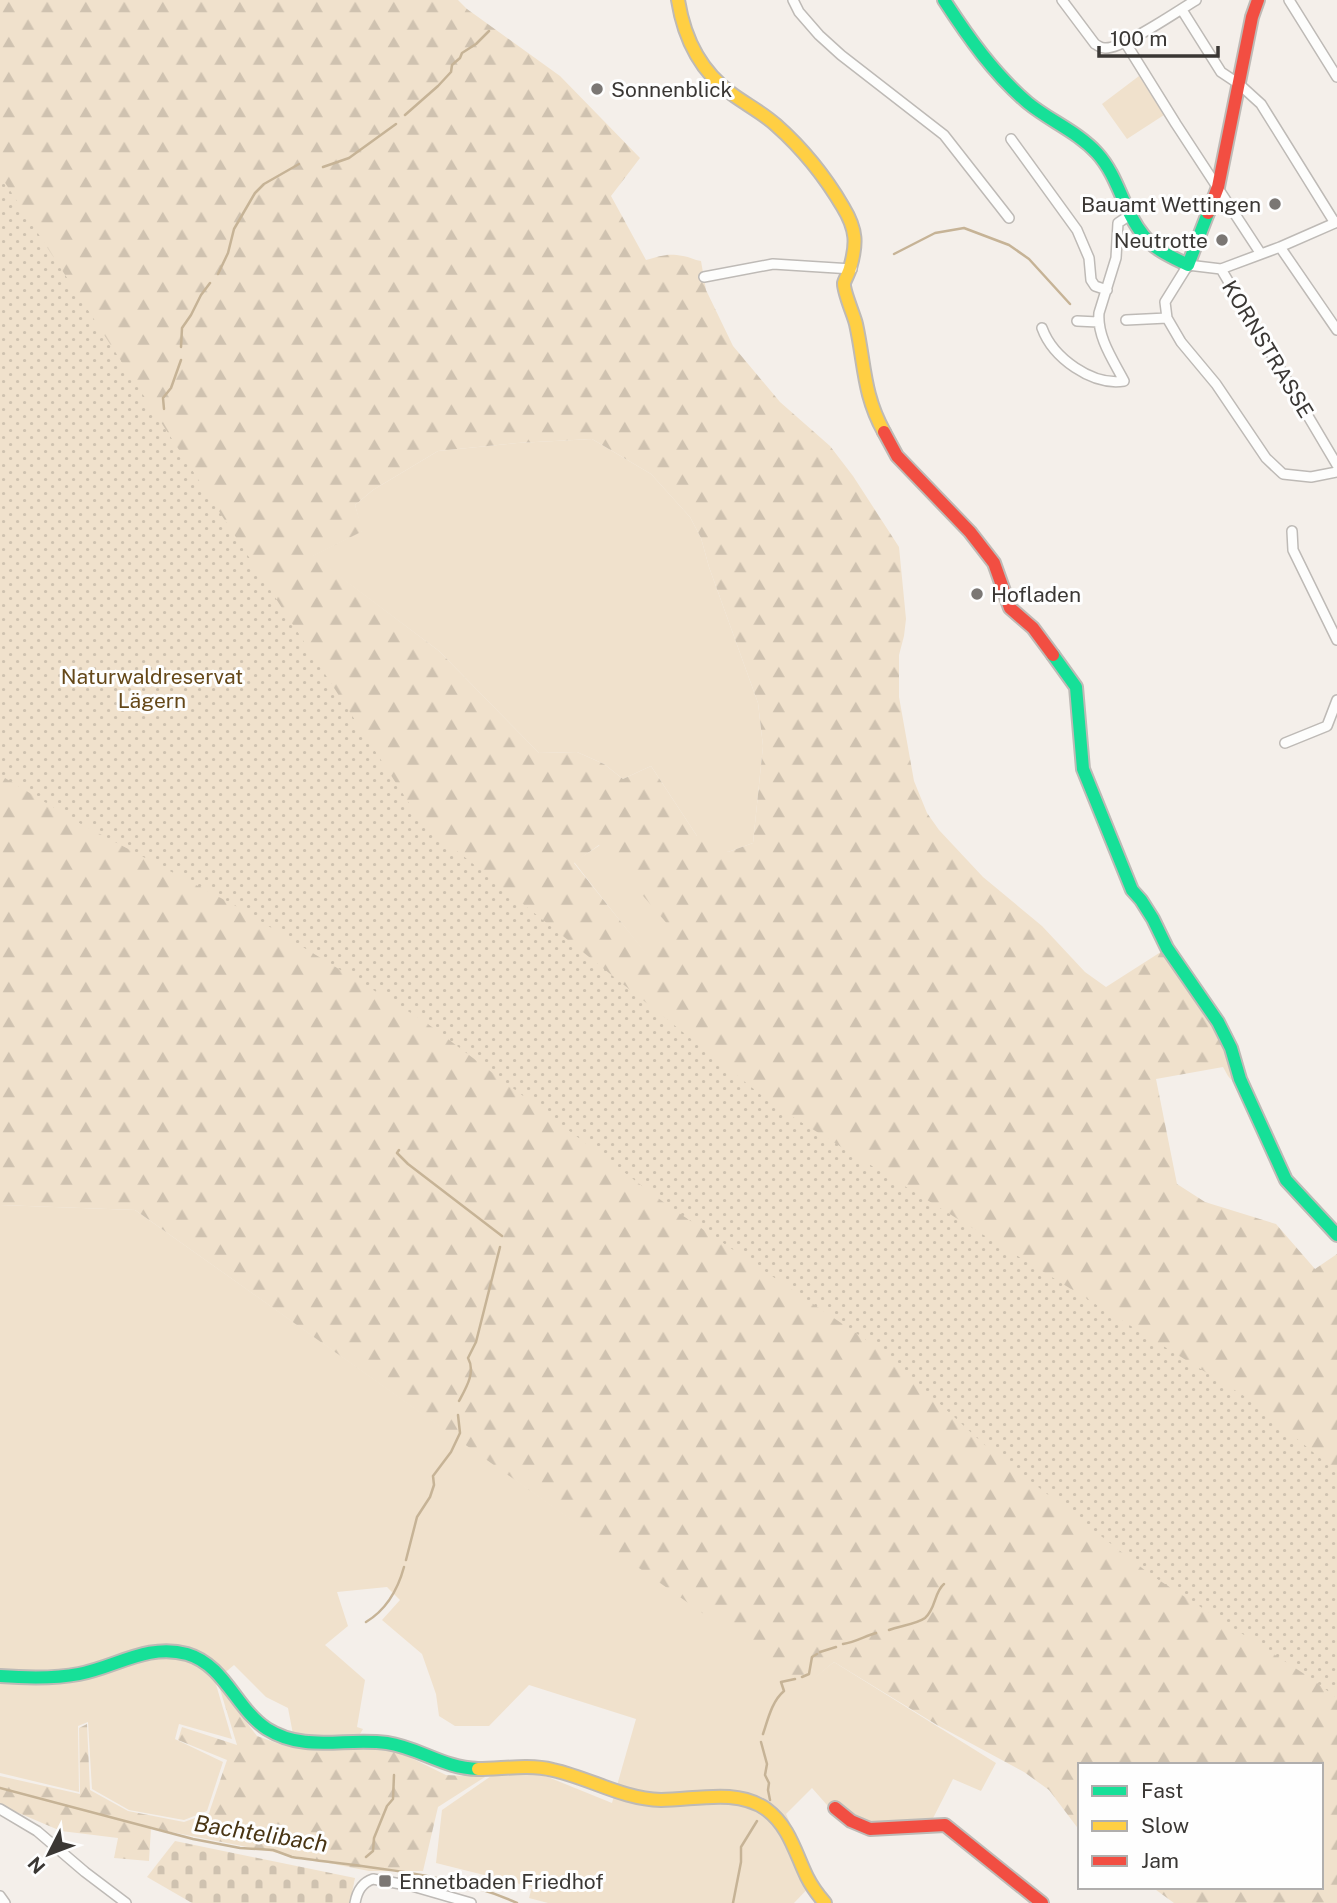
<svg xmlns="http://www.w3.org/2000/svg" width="1337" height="1903" font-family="'Public Sans',sans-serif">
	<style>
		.grass { fill: #f0e1cc }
		.forest { fill: url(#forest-firs); fill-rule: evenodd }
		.cemetery { fill: url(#cemetery-stones) }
		.park { fill: url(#park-dots) }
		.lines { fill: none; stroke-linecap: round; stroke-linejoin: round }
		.stream { stroke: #c6b396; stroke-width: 2.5 }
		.street-casing { stroke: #bebab6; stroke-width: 12 }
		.fast-casing { stroke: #bebab6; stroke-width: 16 }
		.slow-casing { stroke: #bebab6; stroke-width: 16 }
		.jam-casing { stroke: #bebab6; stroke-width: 16 }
		.street { stroke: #fdfdfc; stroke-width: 9 }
		.fast { stroke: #16e098; stroke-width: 12 }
		.slow { stroke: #ffcf43; stroke-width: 12 }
		.jam { stroke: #f24e42; stroke-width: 12 }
		.poi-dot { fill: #7b7774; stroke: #fefefe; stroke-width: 2.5 }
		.labels { text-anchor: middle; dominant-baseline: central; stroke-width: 6; stroke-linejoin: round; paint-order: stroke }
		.poi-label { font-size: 21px; fill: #3a3734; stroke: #fefefe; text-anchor: start }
		.street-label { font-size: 21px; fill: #3a3734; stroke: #fefefe }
		.park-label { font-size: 21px; fill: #654819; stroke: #fefefe }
		.water-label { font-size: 23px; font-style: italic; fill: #483413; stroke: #fefefe }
	</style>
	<defs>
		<pattern id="forest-firs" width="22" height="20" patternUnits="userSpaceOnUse" patternTransform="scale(1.75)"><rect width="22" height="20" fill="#f0e1cc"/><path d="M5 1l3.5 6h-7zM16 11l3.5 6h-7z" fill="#cfc2b0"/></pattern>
		<pattern id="cemetery-stones" width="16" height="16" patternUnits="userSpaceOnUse" patternTransform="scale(1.75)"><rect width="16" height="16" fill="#f0e1cc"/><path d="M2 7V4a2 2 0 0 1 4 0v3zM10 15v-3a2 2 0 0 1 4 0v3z" fill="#cfc2b0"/></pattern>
		<pattern id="park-dots" width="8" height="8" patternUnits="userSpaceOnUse" patternTransform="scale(1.75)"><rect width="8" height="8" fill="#f0e1cc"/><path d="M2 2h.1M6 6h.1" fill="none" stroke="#cfc2b0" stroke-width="1.8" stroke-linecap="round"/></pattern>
	</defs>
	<rect width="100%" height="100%" fill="#f4efea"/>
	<path class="grass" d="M1139 76 1164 115 1127 139 1102 104Z
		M592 439 651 474 690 517 701 538 709 567 758 703 763 746 753 843 728 852 697 836 651 766 623 779 604 764 577 752 539 753 439 651 312 556 362 531 355 505 373 490 438 451 517 443Z
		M600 845 671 927 649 958 574 862Z
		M0 1205 135 1210 805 1685 834 1662 996 1763 981 1791 953 1779 927 1830 842 1822 812 1788 786 1814 816 1880 794 1903H548L529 1898 532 1887 436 1863 442 1810 494 1774 538 1773 612 1803 636 1719 529 1685 489 1726H455L439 1716 436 1694 422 1654 382 1620 400 1600 387 1587 337 1592 348 1626 325 1645 365 1680 357 1727 363 1729 360 1734 321 1738 293 1734 288 1708 266 1697 234 1665 215 1681 232 1739 179 1724 175 1739 223 1762 207 1811 184 1820 129 1810 92 1789 88 1722 78 1726 79 1792 0 1773Z"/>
	<path class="forest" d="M0 0H458L467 9 560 76 640 158 611 196 646 260C661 256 667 253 683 256 690 257 694 260 701 261L706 290 733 346 780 402 830 446 853 476 899 547 906 619 904 636 899 655V697L914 781 927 813 939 830 983 877 1042 926 1085 972 1106 987 1167 948 1203 998 1240 1079 1234 1083 1228 1076 1223 1067 1156 1079 1177 1184 1205 1202 1276 1224 1315 1269 1337 1254V1903H1174L1152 1887H1321V1765H1080V1831L1049 1790 1024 1772 937 1725 834 1662 805 1686 135 1210 0 1205ZM592 439 651 474 690 517 701 538 709 567 758 703 763 746 753 843 728 852 712 834 697 836 651 766 623 779 604 764 577 752 539 753 439 651 313 556 363 531 355 505 373 490 438 451 517 443ZM599 845 670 927 649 957 574 863Z
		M219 1686 257 1736 285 1746 397 1751 446 1775 485 1777 438 1807 423 1871H369L151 1828 149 1861 114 1858 118 1838 61 1831 0 1805V1776L80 1794 79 1728 87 1724 90 1790 128 1811 184 1822 209 1813 227 1760 178 1740 182 1727 237 1745Z"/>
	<path class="cemetery" d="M175 1841 355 1878 350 1903H192L147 1877Z"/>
	<path class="park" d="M0 175 422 823 775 1106 1249 1399 1337 1472V1698L1309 1677 1151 1575 988 1448 881 1350 670 1207 424 1021 234 905 81 824 0 775Z"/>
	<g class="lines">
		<path class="stream" d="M405 115 438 86 451 72 452 65 460 58 462 53 476 44 489 31
			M323 167 349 158 396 124
			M894 254 935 233 964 228 1009 245 1029 259 1070 304
			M218 274 228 253 234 229 255 193 264 184 299 164
			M181 347 182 328 191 315 201 295 210 283
			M164 409 163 398 171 388 181 360
			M399 1150 397 1153 408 1164 502 1236
			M459 1401C466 1388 476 1372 468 1358L476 1342 500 1247
			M406 1560 417 1517 430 1497 434 1485 433 1476 451 1452 460 1433 458 1415
			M366 1622C386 1610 398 1589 404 1567
			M889 1630C899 1626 917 1624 925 1618 936 1609 934 1592 944 1584
			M843 1644C856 1642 865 1636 876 1633
			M820 1652 836 1647
			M802 1677 809 1674 812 1657 817 1654
			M763 1734C768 1719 772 1701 784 1691L781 1682 795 1679
			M761 1742 767 1764 765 1775 769 1783 768 1790 770 1800
			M0 1788 193 1839 240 1848 273 1850 292 1857C366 1868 449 1872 517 1903
			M366 1857 373 1851 374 1838 387 1806 393 1799 394 1775
			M733 1903 741 1862V1847L757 1821"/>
		<defs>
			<path id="street" d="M793 0 799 12 819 35 841 55 944 135 1009 218
				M1062 0 1095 44C1099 46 1100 48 1105 48 1123 49 1179 10 1196 0
				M1289 0 1337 77
				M1182 10 1221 72 1239 84 1261 104 1335 223
				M1125 42 1176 124 1261 254
				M1011 139 1077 230 1089 258 1091 280 1095 286 1107 290
				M1337 222 1280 247 1221 269 1188 265 1165 302 1167 318 1181 342 1216 384 1266 458 1283 474 1311 477 1337 472
				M1280 247 1337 330
				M1221 269 1337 465
				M704 277 773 264 852 269
				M1126 320 1167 318
				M1077 321 1098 322
				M1042 328C1053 358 1092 386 1124 381 1113 360 1097 337 1099 313L1116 258 1118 223 1130 215
				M1292 531 1293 550 1337 640
				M1285 743 1327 726 1337 700
				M0 1809 37 1831 85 1872 126 1903
				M0 1896 5 1903
				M355 1903C357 1892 361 1883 373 1879L412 1886 471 1903"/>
			<path id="fast" d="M944 0C968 37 994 74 1028 103 1050 121 1078 132 1097 153 1119 177 1123 211 1144 236 1155 250 1172 257 1188 265L1208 213
				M1053 655 1076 687 1083 769 1132 890 1141 900 1153 919 1167 948 1218 1022 1231 1048 1240 1079 1286 1180 1337 1235
				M0 1676C26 1678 53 1679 79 1674 116 1667 148 1643 187 1654 225 1665 236 1709 267 1729 305 1753 346 1737 387 1743 420 1748 443 1768 478 1769"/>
			<path id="slow" d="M678 0C684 38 700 71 732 94 747 105 763 113 776 125 802 148 826 178 843 207 857 230 857 244 850 268 849 273 845 279 844 283 843 291 854 315 856 324 865 365 863 394 884 432
				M478 1769C503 1769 528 1764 553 1770 590 1778 622 1799 661 1800 695 1800 736 1788 766 1809 789 1826 795 1852 807 1877 812 1887 818 1895 825 1903"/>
			<path id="jam" d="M1208 213 1218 187 1252 17 1258 0
				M884 432 897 456 970 532 994 563 1010 608 1033 628 1053 655
				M835 1808 851 1821 870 1829 945 1825 1042 1903"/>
		</defs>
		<use href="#street" class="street-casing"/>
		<use href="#fast" class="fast-casing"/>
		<use href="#slow" class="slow-casing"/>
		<use href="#jam" class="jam-casing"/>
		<use href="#street" class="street"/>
		<use href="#fast" class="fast"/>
		<use href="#slow" class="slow"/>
		<use href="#jam" class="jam"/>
	</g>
	<g class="poi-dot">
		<circle cx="597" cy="89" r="7"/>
		<circle cx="1275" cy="204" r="7"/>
		<circle cx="1222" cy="240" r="7"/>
		<circle cx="977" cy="594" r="7"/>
		<rect x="378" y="1874" width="14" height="14" rx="3.5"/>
	</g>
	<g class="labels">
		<g class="poi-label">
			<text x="611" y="89">Sonnenblick</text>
			<text x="1261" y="204" text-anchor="end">Bauamt Wettingen</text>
			<text x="1208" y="240" text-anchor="end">Neutrotte</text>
			<text x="991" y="594">Hofladen</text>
			<text x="399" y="1881">Ennetbaden Friedhof</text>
		</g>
		<g class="street-label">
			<text transform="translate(1268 349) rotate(59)">KORNSTRASSE</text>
		</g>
		<g class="park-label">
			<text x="152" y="676">Naturwaldreservat<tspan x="152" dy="24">Lägern</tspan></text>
		</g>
		<g class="water-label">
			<text transform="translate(261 1833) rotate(9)">Bachtelibach</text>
		</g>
	</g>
	<rect x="1078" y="1763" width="245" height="126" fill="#fefefe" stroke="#b0aead" stroke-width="2"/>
	<rect x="1092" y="1786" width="35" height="10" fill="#16e098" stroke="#b0aead" stroke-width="2"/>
	<text x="1141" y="1798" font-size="21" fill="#3a3734">Fast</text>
	<rect x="1092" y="1821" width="35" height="10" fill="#ffcf43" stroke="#b0aead" stroke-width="2"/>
	<text x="1141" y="1833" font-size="21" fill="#3a3734">Slow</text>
	<rect x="1092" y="1856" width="35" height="10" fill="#f24e42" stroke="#b0aead" stroke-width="2"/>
	<text x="1141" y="1868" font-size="21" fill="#3a3734">Jam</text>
	<g transform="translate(49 1854) rotate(228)" stroke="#fefefe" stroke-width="5" paint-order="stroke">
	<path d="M0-5L12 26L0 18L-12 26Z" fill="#3a3734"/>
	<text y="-10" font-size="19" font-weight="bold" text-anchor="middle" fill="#3a3734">N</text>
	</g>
	<path d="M1099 46v10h119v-10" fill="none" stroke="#3a3734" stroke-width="3.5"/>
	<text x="1110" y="46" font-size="21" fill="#3a3734" stroke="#fefefe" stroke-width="5" paint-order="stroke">100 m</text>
</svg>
